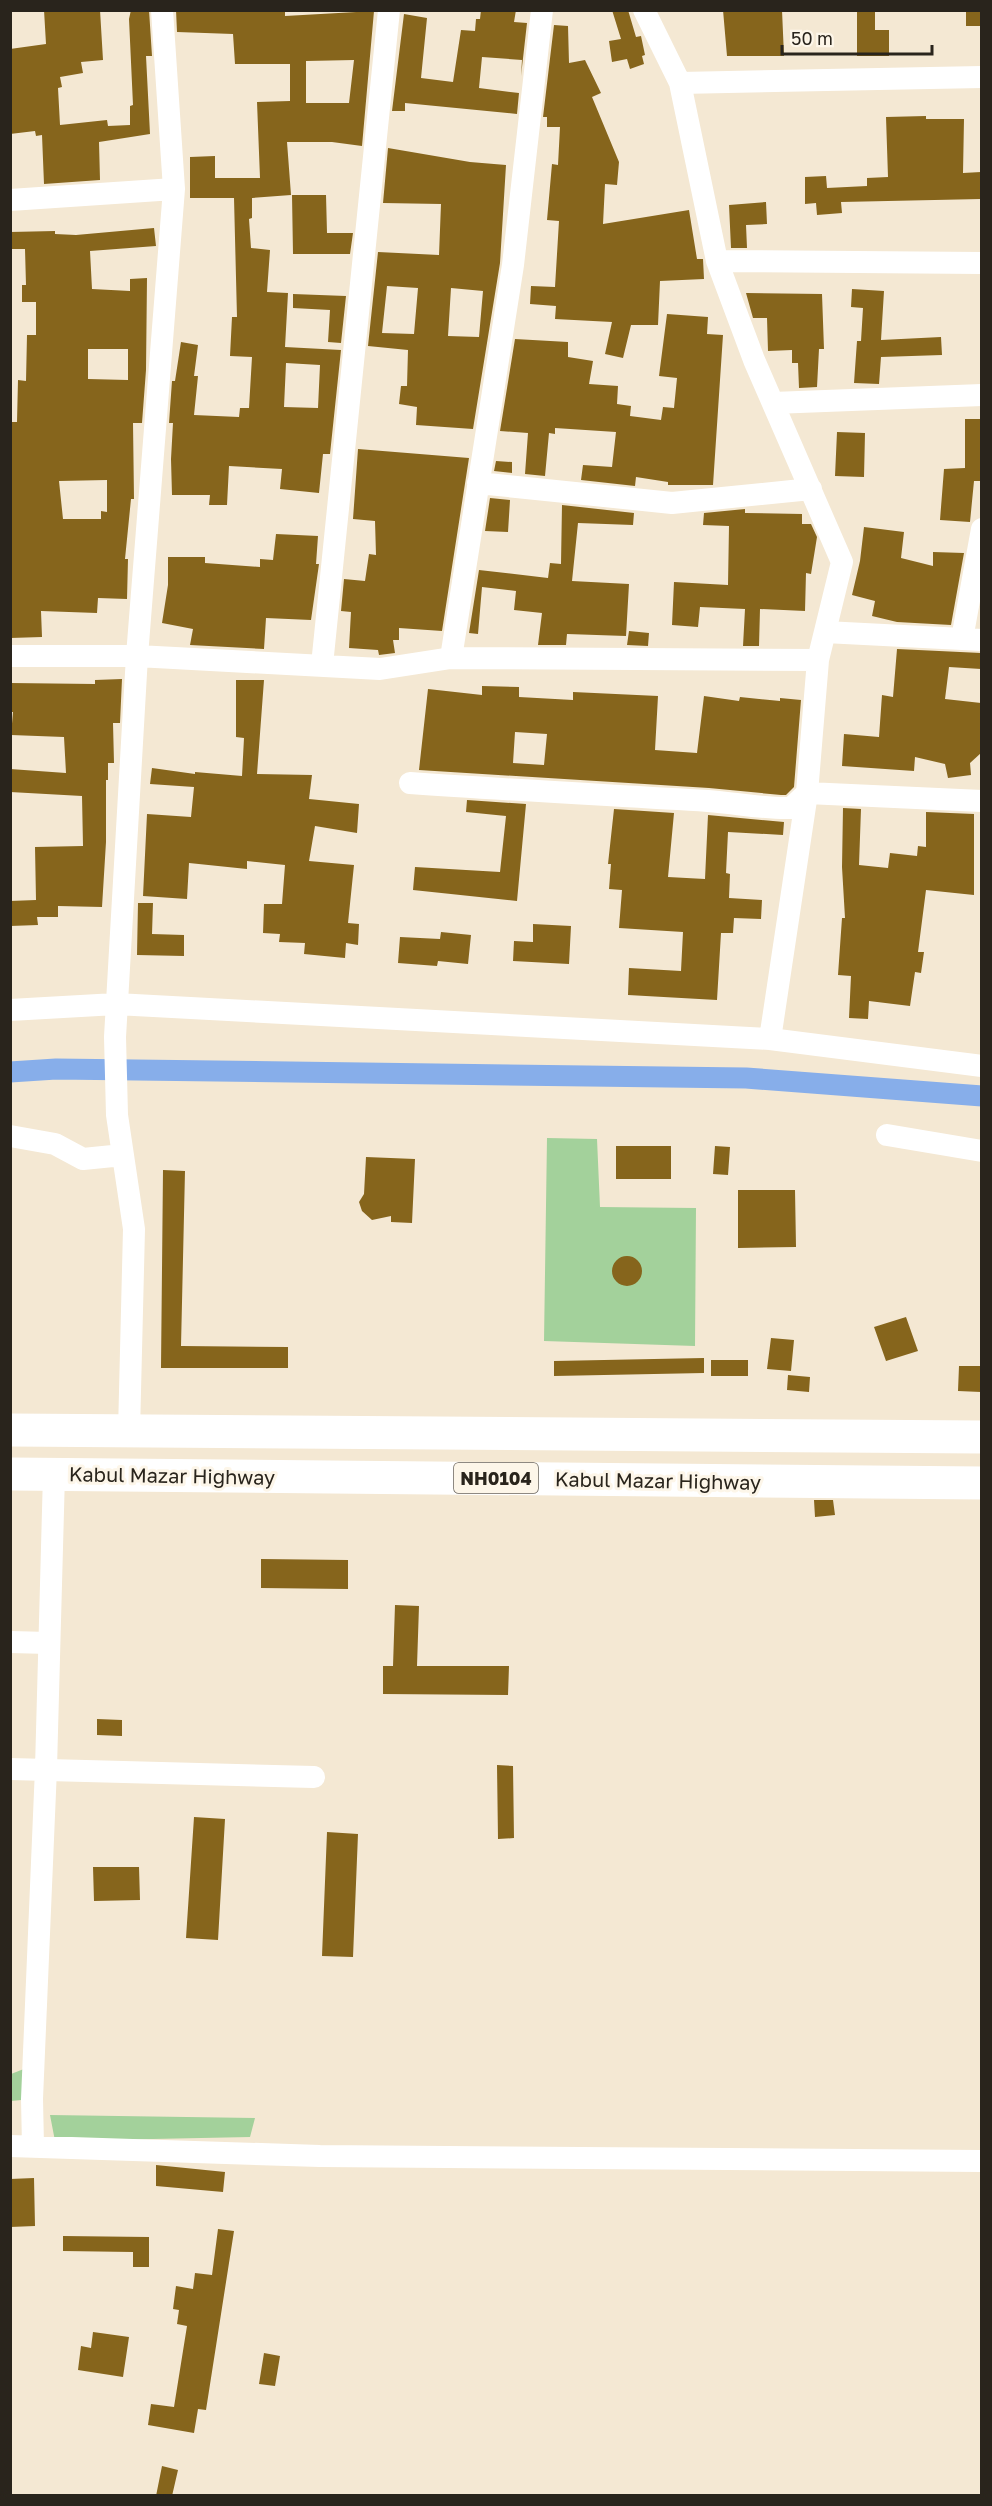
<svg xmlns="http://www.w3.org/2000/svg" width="992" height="2506" font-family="'Golos Text',sans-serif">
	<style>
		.green { fill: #a3d19b }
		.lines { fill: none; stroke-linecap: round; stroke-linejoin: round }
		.canal { stroke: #87aeea; stroke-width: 21 }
		.building { fill: #86651c; fill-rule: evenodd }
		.minor { stroke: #fff; stroke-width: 22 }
		.trunk { stroke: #fff; stroke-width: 33 }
		.labels { text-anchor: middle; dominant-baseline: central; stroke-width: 6; stroke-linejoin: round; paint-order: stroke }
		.shield { fill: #fdf6e9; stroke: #69635a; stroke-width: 1.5 }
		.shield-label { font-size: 18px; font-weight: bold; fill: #29241c }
		.street-label { font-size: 20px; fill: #29241c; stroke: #fdf6e9 }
	</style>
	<rect width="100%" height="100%" fill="#f4e8d3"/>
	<path class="green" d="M547 1138 597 1139 600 1207 696 1208 695 1346 544 1341Z
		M34 2065 32 2099 11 2101V2074Z
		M50 2115 255 2118 250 2137 55 2141Z"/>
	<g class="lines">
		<path class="canal" d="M10 1072 56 1069 746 1078 982 1096"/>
	</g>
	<path class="building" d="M44 10H100L103 60 81 62 83 73 60 77 62 87 58 88 60 125 107 120 108 126 130 125V106L133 105 129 19 131 10H149L152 56H146L150 134 99 142 100 180 44 184 42 135 36 136 35 131 10 134V49L46 44Z
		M176 10H285V16L374 11 362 146 332 142H287L291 195 252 198V218L249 219 251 248 270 250 267 292 288 293 285 347 341 350 330 454H323L319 493 280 489 282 469 229 466 227 505H209L210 495H172L171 459 173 423H169L172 381H175L181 342 198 345 194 376H198L194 415 239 417 240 408H249L252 357 230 356 232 317H237L234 198H190V157L215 156V178H260L257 102 290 101V64H235L233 34 177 32ZM354 60 349 103H306V61ZM286 363 320 365 318 408 284 407Z
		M481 10H516L514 22 527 23 521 76 522 60 482 57 479 88 519 93 517 114 405 103V111H392L404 14 427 18 421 78 453 82 461 30 475 31 476 19H480Z
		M612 10H628L636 37 641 36 645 55 642 56 644 64 630 69 627 59 612 62 609 41 621 39Z
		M723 10H782L784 56H727Z
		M857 10H875V30H889V56H857Z
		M966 10H981V26H966Z
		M554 25 568 26 569 63 585 60 601 93 592 97 619 162 617 185 605 184 603 224 689 210 697 259H703L704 279 660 281 658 325H631L623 358 605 354 612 322 555 319 556 306 530 304 531 286 555 287 559 221 547 220 552 164 558 165 560 127H547V117H543Z
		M926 116V119H964L963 173 981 172V199L841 202 842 213 817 215 816 203 805 204V177L826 176 827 188 867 186V178L888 177 886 117Z
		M388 148 470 162 506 165 500 263 473 429 416 425 417 407 399 404 401 386H407L408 350 368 346 378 252 439 255 441 204 383 203ZM387 286 418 288 414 334 382 333ZM451 288 483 291 479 337 448 336Z
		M292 195H326L327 233H353L350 254H293Z
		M766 202 767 224 746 225 747 248H731L729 205Z
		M154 228 156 246 90 251 92 289 130 291V279L147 278 146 370 142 423H133L134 499H131L125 559H128L127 599 98 598 97 613 41 611 42 637 10 638 12 422H17L18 380 26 381 27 335H36V302H22V285H26L25 249H10V232L55 231V234L76 235ZM88 349H128V380L88 379ZM107 480V512L101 511V519H63L59 481Z
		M852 289 884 291 881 340 941 337 942 355 881 357 879 384 854 383 857 341H861L863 308 851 307Z
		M746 293 822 294 824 349H819L817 387 799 388 798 363H792V350L768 351 767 318H753Z
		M293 294 346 296 341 343 328 342 330 310 293 308Z
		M667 314 708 317 707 334 723 335 713 485H668V482L636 477 635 486 581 480 583 465 612 467 616 432 555 428V434L549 433 545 476 525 474 528 433 500 431 515 339 568 342V357L593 361 589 384 618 386 617 404 631 406 630 416 661 420 663 407 674 408 677 378 659 376Z
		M965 419H981V481H974L970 522 940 520 944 469 965 468Z
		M837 432 865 433 864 477 835 476Z
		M358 449 469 458 442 631 399 628V640H393L395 653 379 655 378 650 349 648 351 612 341 611 344 579 365 581 369 554 376 555 375 521 353 519Z
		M496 461 512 462V473L494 471Z
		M490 498 510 500 508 532 485 531Z
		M562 505 634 513 633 525 578 523 572 581 629 584 626 636 567 634 566 645H538L542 613 514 610 516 591 482 587 478 634 469 633 479 570 548 578 550 563 561 564Z
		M745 509V513L802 514V524H811L817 537 811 574 806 573 805 611 760 609 759 646H743L745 609 700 607 698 627 672 625 674 582 728 585 729 526 703 525 704 513Z
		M864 527 904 532 901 558 933 566V552L964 553 951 625 897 622 872 616 875 601 852 595 860 561Z
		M276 534 318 536 316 564H319L311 620 266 618 264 649 190 645 193 629 162 623 168 585V557H205V563L260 567V559L273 560Z
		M629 631 649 633 648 646 627 645Z
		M897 649 981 653V669L949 667 945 699 981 703V753L970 763 971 775 948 778 945 764 915 757 914 771 842 766 844 734 879 737 882 695 893 697Z
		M122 679 120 723H113L114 763H108V780H106V842L102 907 58 906V917H37L38 925 10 926V901L36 900 35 847 83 846 82 796 10 792V769L66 773 64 737 11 735 13 712H10V683L95 684V680Z
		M236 680H264L257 774 312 775 309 799 359 804 357 833 315 826 309 861 354 865 348 923 359 924 358 945 346 943 345 958 304 954 305 943 279 942 280 934 263 933 264 904H282L285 865 247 861V869L189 863 187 899 143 896 147 814 191 817 194 787 150 784 152 768 195 774V772L242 776 244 738 236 737Z
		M482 686 519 687V697L573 700V692L658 696 655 750 697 753 704 696 739 701 740 697 780 701V698L801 700 794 787 786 795H781L709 788 419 770 428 689 482 695ZM515 732 547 734 544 765 513 763Z
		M467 800 526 804 517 901 413 890 415 867 500 872 506 816 466 812Z
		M843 808 861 809 859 865 888 868 890 853 917 856 918 846 926 847V812L974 814V895L926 890 918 952H924L921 973 915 972 910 1006 869 1001 868 1019 849 1018 851 976 838 975 842 918H845L842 867Z
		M614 809 674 813 668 877 705 879 708 815 784 822 783 835 728 832 726 873 730 874 729 898 762 900 761 919 734 918 733 933H721L717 1000 628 995 629 968 681 971 683 932 619 928 622 890 609 889 611 864H608Z
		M138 903H153L152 934 184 935V956L137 955Z
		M533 924 571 926 569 964 513 961 514 941 533 942Z
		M441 932 471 935 468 964 438 961 437 966 398 963 400 937 440 939Z
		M616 1146H671V1179H616Z
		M715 1146 730 1147 728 1175 713 1174Z
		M366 1157 415 1159 412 1223 391 1222V1216L372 1220 362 1211 359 1202 364 1194Z
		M163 1170 185 1171 181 1346 288 1347V1368H161Z
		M738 1190H795L796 1247 738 1248Z
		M612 1271a15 15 0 1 1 30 0a15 15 0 1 1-30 0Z
		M906 1317 918 1351 886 1361 874 1327Z
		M771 1338 794 1340 791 1371 767 1369Z
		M704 1358V1373L554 1376V1361Z
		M711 1360H748V1376H711Z
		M959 1366H981V1392L958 1391Z
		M788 1375 810 1377 809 1392 787 1390Z
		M814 1500H833L835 1515 815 1517Z
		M261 1559 348 1560V1589L261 1588Z
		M395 1605 419 1606 417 1666H509L508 1695 383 1694V1666H393Z
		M97 1719 122 1720V1736L97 1735Z
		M497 1765 513 1766 514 1838 498 1839Z
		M194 1817 225 1819 218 1940 186 1938Z
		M327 1832 358 1834 353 1957 322 1956Z
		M93 1867H139L140 1900 94 1901Z
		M156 2165 225 2172 223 2192 156 2186Z
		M34 2178 35 2226 10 2227V2179Z
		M218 2229 234 2231 206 2410 198 2409 194 2433 148 2425 151 2404 174 2407 187 2326 177 2324 179 2310 173 2309 176 2286 193 2289 195 2273 212 2275Z
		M63 2236 149 2237V2267H133V2252L63 2251Z
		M93 2332 129 2337 123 2377 78 2370 81 2346 91 2348Z
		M264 2353 280 2356 275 2386 259 2384Z
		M162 2466 178 2470 172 2496H156Z"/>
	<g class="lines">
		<path class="minor" d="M644 10 680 83 717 261 754 360 842 562 818 660 807 793 770 1039
			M680 83 982 77
			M10 200 174 189
			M717 261 982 263
			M773 403 982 395
			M478 483 672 503 811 489
			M825 632 982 640
			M962 639 982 529
			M10 656H137L380 669 451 658 818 660
			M451 658 513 265 542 10
			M322 665 389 10
			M410 783C510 790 609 795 708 801 736 803 763 809 791 808L807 793 982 801
			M10 1010 116 1004 770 1039 982 1066
			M887 1135 982 1151
			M10 1136 55 1144 83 1159 123 1155
			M129 1432 134 1229 117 1115 115 1037 137 656 174 189 162 10
			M10 1642 49 1643
			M10 1769 314 1777
			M10 2146 320 2156 982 2161
			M33 2146 32 2099 46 1768 54 1474"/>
		<path class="trunk" d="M10 1430 982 1437
			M10 1474 982 1483"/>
	</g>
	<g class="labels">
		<rect class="shield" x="454" y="1463" width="84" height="30" rx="4.5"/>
		<g class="shield-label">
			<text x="496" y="1478">NH0104</text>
		</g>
		<g class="street-label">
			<text transform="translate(172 1475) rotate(1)">Kabul Mazar Highway</text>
			<text transform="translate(658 1480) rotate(1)">Kabul Mazar Highway</text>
		</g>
	</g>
	<rect width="992" height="2506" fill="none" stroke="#29241c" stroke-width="24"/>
	<path d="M782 45v9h150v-9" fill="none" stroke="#29241c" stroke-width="3"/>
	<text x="791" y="45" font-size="18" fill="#29241c" stroke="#fdf6e9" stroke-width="4.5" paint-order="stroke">50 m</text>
</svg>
